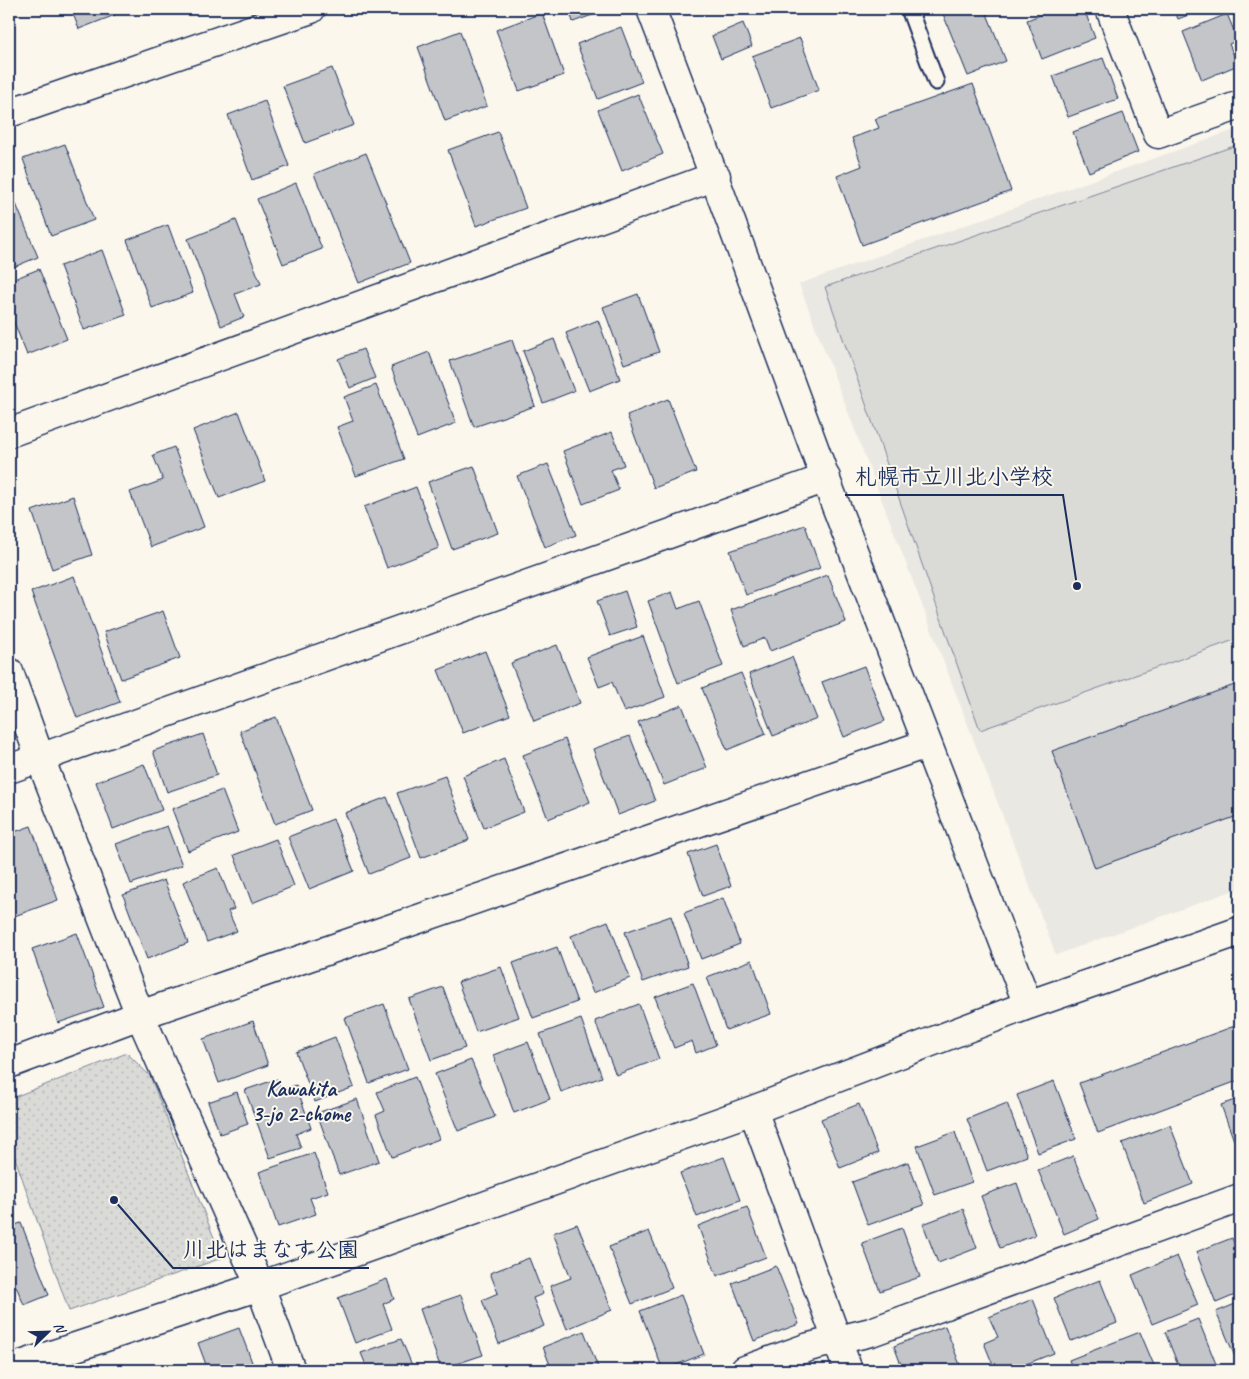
<svg xmlns="http://www.w3.org/2000/svg" width="1249" height="1379" font-family="Caveat,'Klee One',sans-serif">
	<style>
		.built { fill: #eae8e2 }
		.park { fill: url(#park-dots); stroke: #7a849a }
		.garden { fill: #dadad7; stroke: #7a849a }
		.building { fill: #c3c5c9; stroke: #1b2f5e }
		.lines { fill: none; stroke-linecap: round; stroke-linejoin: round }
		.service-casing { stroke: #1b2f5e; stroke-width: 19 }
		.minor-casing { stroke: #1b2f5e; stroke-width: 31 }
		.service { stroke: #fbf7ec; stroke-width: 15 }
		.minor { stroke: #fbf7ec; stroke-width: 28 }
		.labels { text-anchor: middle; dominant-baseline: central; stroke-width: 4; stroke-linejoin: round; paint-order: stroke }
		.neighbourhood-label { font-size: 22px; font-weight: bold; fill: #1b2f5e; stroke: #fbf7ec }
		.leader { fill: none; stroke: #1b2f5e; stroke-width: 2 }
		.callout-dot { fill: #1b2f5e; stroke: #fbf7ec; stroke-width: 2 }
		.callout-label { font-size: 22px; text-anchor: middle; font-weight: bold; fill: #1b2f5e; stroke: #fbf7ec; stroke-width: 4; stroke-linejoin: round; paint-order: stroke }
	</style>
	<defs>
		<pattern id="park-dots" width="8" height="8" patternUnits="userSpaceOnUse" patternTransform="scale(1.25)"><rect width="8" height="8" fill="#dadad7"/><path d="M2 2h.1M6 6h.1" fill="none" stroke="#babbbb" stroke-width="1.8" stroke-linecap="round"/></pattern>
	</defs>
	<rect width="100%" height="100%" fill="#fbf7ec"/>
	<filter id="ink" filterUnits="userSpaceOnUse"><feTurbulence type="fractalNoise" baseFrequency=".02" numOctaves="2"/><feDisplacementMap in="SourceGraphic" scale="10" xChannelSelector="R" yChannelSelector="G"/><feConvolveMatrix kernelMatrix="1 2 1 2 8 2 1 2 1" color-interpolation-filters="sRGB"/></filter>
	<g filter="url(#ink)">
		<path class="built" d="M1240 128V888L1056 955 799 284Z"/>
		<path class="park" d="M127 1053 150 1076 222 1258 69 1311 9 1141V1099Z"/>
		<path class="garden" d="M1240 144V638L980 730 825 287Z"/>
		<path class="building" d="M71 9H112L115 15 79 29Z
			M569 9H609L573 22Z
			M733 9H751L736 15Z
			M941 9H985L1006 61 968 76Z
			M1056 9H1084L1095 38 1042 59 1027 20Z
			M1174 9H1204L1178 19Z
			M542 13 564 75 519 91 496 30Z
			M1227 14 1238 40 1229 44 1238 65 1202 80 1183 32Z
			M743 23 752 46 721 59 712 36Z
			M621 27 642 82 598 99 577 44Z
			M460 31 487 106 445 121 418 47Z
			M800 38 819 90 771 108 752 56Z
			M1103 58 1118 99 1068 117 1053 76Z
			M332 68 354 125 305 143 283 86Z
			M973 84 1011 191 862 245 837 176 862 166 852 138 879 128 875 119Z
			M638 94 663 154 622 171 598 110Z
			M265 101 289 166 252 180 228 115Z
			M1123 113 1138 152 1089 172 1073 132Z
			M498 132 526 208 476 226 448 150Z
			M65 144 94 220 51 236 23 159Z
			M366 153 410 263 359 283 314 174Z
			M296 183 322 249 283 264 257 199Z
			M14 199 38 257 9 269V201Z
			M236 220 261 284 235 294 244 317 221 326 188 239Z
			M168 225 193 293 152 308 127 240Z
			M102 250 126 315 84 330 60 266Z
			M39 269 67 339 27 355 9 310V281Z
			M638 294 659 352 624 364 603 307Z
			M598 320 620 379 589 391 566 333Z
			M554 339 574 391 543 403 523 351Z
			M512 340 535 406 474 427 450 361Z
			M363 349 375 378 350 388 338 359Z
			M429 352 456 423 417 438 391 367Z
			M376 385 404 459 356 476 337 427 353 421 344 397Z
			M668 399 696 472 654 488 627 415Z
			M239 412 265 481 219 498 193 430Z
			M612 432 624 465 611 470 619 490 583 504 563 451Z
			M174 447 204 527 151 547 130 492 163 480 153 455Z
			M548 464 576 535 545 547 517 476Z
			M474 466 498 533 452 549 428 482Z
			M416 487 439 548 387 568 364 507Z
			M73 496 92 555 52 569 32 511Z
			M805 525 820 568 746 595 730 551Z
			M828 575 846 622 770 651 765 638 744 646 731 610Z
			M74 576 120 702 77 718 31 592Z
			M625 591 637 627 610 636 597 601Z
			M672 592 678 609 699 601 723 666 678 683 648 601Z
			M163 611 180 658 121 679 104 632Z
			M643 636 665 697 624 712 612 682 599 687 587 657Z
			M557 645 580 703 534 721 511 663Z
			M485 651 510 715 463 733 438 670Z
			M792 657 817 719 773 736 749 674Z
			M864 666 885 721 844 737 822 682Z
			M741 673 766 734 727 750 702 688Z
			M1240 683V815L1095 868 1052 751Z
			M682 705 707 768 664 785 638 722Z
			M276 717 312 810 275 824 240 731Z
			M203 734 217 775 167 792 153 751Z
			M630 736 655 801 618 815 593 749Z
			M565 739 590 802 548 819 523 755Z
			M504 759 524 812 484 828 463 776Z
			M144 764 162 810 113 829 96 782Z
			M445 776 469 840 421 858 397 793Z
			M222 790 238 832 188 851 172 809Z
			M387 797 411 858 369 874 345 813Z
			M333 819 354 871 309 889 288 837Z
			M31 826 58 900 9 918V834Z
			M167 826 182 865 131 884 116 844Z
			M276 839 294 886 252 903 234 855Z
			M716 844 731 886 703 896 688 854Z
			M218 868 234 909 228 911 237 931 207 942 183 882Z
			M164 880 188 943 147 959 123 895Z
			M723 898 740 944 701 959 684 913Z
			M671 916 688 966 643 982 625 932Z
			M608 921 630 978 593 993 571 936Z
			M77 933 104 1007 58 1023 32 949Z
			M557 947 577 1002 533 1018 513 963Z
			M752 960 771 1014 726 1030 707 977Z
			M501 967 519 1017 476 1032 458 982Z
			M693 983 716 1045 696 1053 692 1041 674 1048 655 997Z
			M443 987 465 1048 431 1060 409 999Z
			M384 1004 408 1069 369 1083 345 1018Z
			M639 1004 659 1059 616 1075 595 1021Z
			M581 1019 602 1077 561 1092 540 1034Z
			M253 1021 268 1065 219 1083 203 1039Z
			M1240 1024V1080L1098 1133 1079 1083Z
			M335 1037 354 1087 315 1102 296 1052Z
			M528 1042 550 1099 514 1113 493 1055Z
			M471 1060 495 1117 458 1131 435 1074Z
			M415 1077 439 1139 392 1157 376 1115 385 1111 377 1092Z
			M277 1079 281 1090 296 1085 311 1128 296 1134 301 1148 270 1158 245 1090Z
			M1054 1081 1076 1139 1038 1153 1017 1095Z
			M237 1092 248 1124 220 1134 208 1102Z
			M1240 1098V1157L1221 1105Z
			M357 1099 379 1161 339 1175 317 1113Z
			M1007 1103 1027 1156 987 1171 967 1119Z
			M859 1104 878 1153 840 1168 821 1119Z
			M1170 1125 1193 1184 1144 1203 1122 1143Z
			M955 1132 972 1182 935 1195 917 1146Z
			M314 1153 328 1192 310 1198 316 1214 278 1227 259 1172Z
			M1073 1156 1099 1219 1064 1234 1038 1170Z
			M724 1157 740 1200 697 1217 680 1173Z
			M908 1162 924 1205 868 1225 852 1182Z
			M9 1182 17 1205 9 1208Z
			M1017 1183 1035 1235 1000 1248 981 1196Z
			M747 1207 766 1257 717 1276 698 1226Z
			M963 1209 977 1248 938 1263 923 1224Z
			M21 1223 49 1295 24 1305 16 1286 9 1289V1227Z
			M577 1224 612 1310 567 1329 550 1286 571 1278 553 1233Z
			M902 1228 920 1277 880 1291 862 1243Z
			M649 1231 672 1288 632 1304 609 1247Z
			M1232 1238 1240 1258V1293L1216 1303 1196 1252Z
			M1177 1256 1198 1305 1152 1324 1132 1275Z
			M529 1258 543 1294 533 1298 544 1326 499 1344 482 1300 498 1293 490 1273Z
			M776 1266 799 1324 754 1341 732 1283Z
			M387 1279 394 1299 383 1304 392 1329 355 1343 338 1298Z
			M1100 1280 1117 1323 1071 1341 1054 1298Z
			M461 1295 483 1355 441 1369 420 1309Z
			M681 1295 704 1354 663 1370 640 1311Z
			M1033 1299 1054 1353 1011 1370H995L984 1343 998 1337 989 1317Z
			M1240 1302V1366H1239L1216 1312Z
			M1198 1319 1218 1369 1180 1370 1165 1332Z
			M945 1326 962 1370H903L894 1346Z
			M239 1328 255 1370H208L198 1343Z
			M584 1331 599 1370H552L543 1347Z
			M1140 1332 1156 1370H1073L1069 1360Z
			M401 1339 414 1370H368L361 1353Z"/>
		<g class="lines">
			<defs>
				<path id="service" d="M909 9 936 82"/>
				<path id="minor" d="M651 9C711 165 768 323 826 480 892 656 960 831 1028 1005
					M1110 9 1158 134 1240 105
					M9 113 311 9
					M9 433 716 176
					M9 672 40 758 140 1015 260 1286 291 1370
					M9 769 826 478
					M9 1064 140 1015 926 744
					M753 1110 848 1370
					M9 1369 260 1286 753 1110 1028 1005 1240 931
					M745 1370 809 1347 871 1332 1240 1198"/>
			</defs>
			<use href="#service" class="service-casing"/>
			<use href="#minor" class="minor-casing"/>
			<use href="#service" class="service"/>
			<use href="#minor" class="minor"/>
		</g>
	</g>
	<g class="labels">
		<g class="neighbourhood-label">
			<text x="301" y="1089">Kawakita<tspan x="301" dy="25">3-jo 2-chome</tspan></text>
		</g>
	</g>
	<path class="leader" d="M1077 586L1063 495H845M114 1200L173 1268H369"/>
	<g class="callout-dot">
		<circle cx="1077" cy="586" r="5"/>
		<circle cx="114" cy="1200" r="5"/>
	</g>
	<g class="callout-label">
		<text x="954" y="484">札幌市立川北小学校</text>
		<text x="271" y="1257">川北はまなす公園</text>
	</g>
	<rect width="1249" height="1379" fill="none" stroke="#fbf7ec" stroke-width="30"/>
	<rect x="15" y="15" width="1219" height="1349" fill="none" stroke="#1b2f5e" stroke-width="2" filter="url(#ink)"/>
	<g transform="translate(48 1332) rotate(67)" stroke="#fbf7ec" stroke-width="4" paint-order="stroke">
	<path d="M0-4L9 19L0 12L-9 19Z" fill="#1b2f5e"/>
	<text y="-8" font-size="14" font-weight="bold" text-anchor="middle" fill="#1b2f5e">N</text>
	</g>
</svg>
